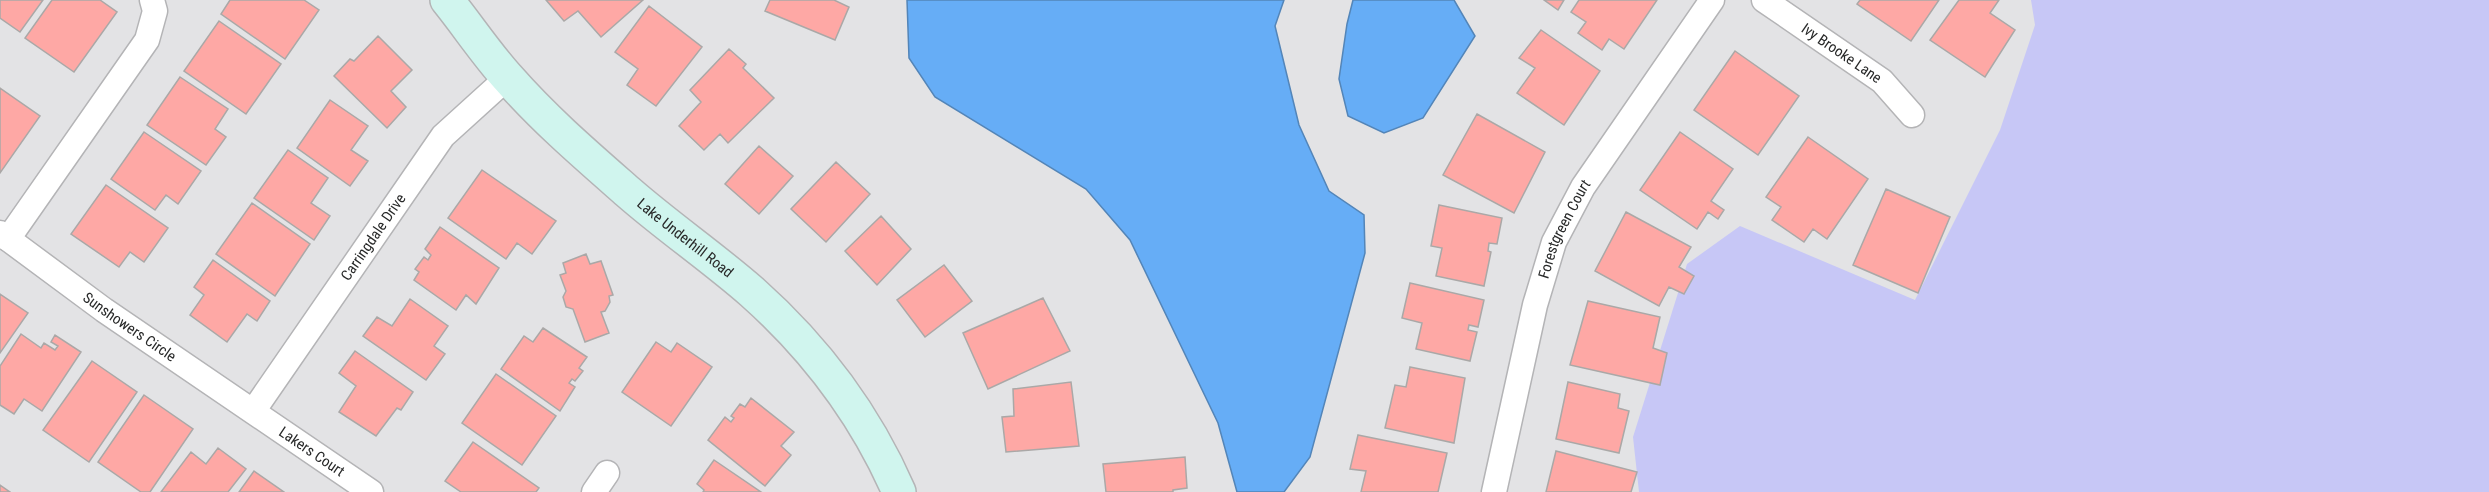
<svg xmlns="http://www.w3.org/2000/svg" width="2489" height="492" font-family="'Roboto Condensed',sans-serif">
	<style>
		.green { fill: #c7c7f6 }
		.water { fill: #66adf6; stroke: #5385b8; stroke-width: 1.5 }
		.building { fill: #fea8a5; stroke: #aaa8a7; stroke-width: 1.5 }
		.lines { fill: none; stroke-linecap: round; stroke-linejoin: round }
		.street-casing { stroke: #b4b4b6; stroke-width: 27 }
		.secondary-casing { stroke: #b4b4b6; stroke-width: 36 }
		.street { stroke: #fff; stroke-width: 24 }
		.secondary { stroke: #d0f5ee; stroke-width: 33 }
		.labels { text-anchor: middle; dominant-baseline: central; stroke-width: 4.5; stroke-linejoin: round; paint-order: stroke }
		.street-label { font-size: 15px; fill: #282929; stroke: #f0f0f2 }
	</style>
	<rect width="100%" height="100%" fill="#e3e3e5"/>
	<path class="green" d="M2031 0H2489V492H1639L1633 437 1687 264 1740 226 1915 300 2000 130 2035 25Z"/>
	<path class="water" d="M907 0H1284L1275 26 1299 125 1329 191 1364 215 1365 253 1310 457 1284 492H1237L1218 423 1130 240 1086 189 935 97 909 58Z
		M1353 0H1454L1475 36 1423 118 1384 133 1348 116 1339 79 1347 24Z"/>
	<path class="building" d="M0 0H43L20 32 0 18Z
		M52 0H100L117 12 74 72 25 38Z
		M230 0H304L319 10 285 59 221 14Z
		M546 0H643L601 37 578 11 564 21Z
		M770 0H834L849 7 835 40 765 11Z
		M1544 0H1564L1558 10Z
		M1579 0H1657L1624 49 1609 39 1602 50 1578 33 1586 22 1571 12Z
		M1860 0H1939L1911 41 1857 4Z
		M1959 0H1999L1990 13 2015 30 1985 77 1930 40Z
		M649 6 702 47 656 106 627 85 638 69 615 52Z
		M219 21 281 64 246 114 184 71Z
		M1541 30 1600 71 1564 125 1517 93 1535 68 1519 58Z
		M378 36 412 70 391 91 406 107 387 128 334 76 350 59 354 61Z
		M729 49 746 64 743 68 774 98 728 143 720 134 704 150 679 126 701 102 690 90Z
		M1735 51 1799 96 1758 155 1694 110Z
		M180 77 228 109 215 129 226 137 206 165 147 125Z
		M0 88 40 116 0 173Z
		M330 100 368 126 351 150 368 161 350 186 297 148Z
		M1477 114 1545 152 1514 213 1443 175Z
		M144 132 201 171 178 204 166 195 155 210 111 179Z
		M1680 132 1733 169 1711 201 1724 210 1718 219 1708 212 1697 229 1640 190Z
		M1808 137 1868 179 1827 239 1813 229 1804 242 1772 220 1781 207 1766 197Z
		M759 146 793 176 759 214 725 184Z
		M288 150 328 178 311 203 330 216 314 240 254 198Z
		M836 162 870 194 826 242 791 209Z
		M482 170 556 221 532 254 517 243 506 259 448 218Z
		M106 185 168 228 144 262 130 252 119 267 71 234Z
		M1886 189 1950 217 1918 293 1853 265Z
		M252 203 310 244 275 296 216 254Z
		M1439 205 1502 218 1497 244 1489 243 1488 251 1491 252 1484 286 1436 276 1442 248 1431 246Z
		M1626 212 1691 247 1679 267 1694 276 1684 294 1669 287 1659 306 1595 271Z
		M881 216 911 249 877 285 845 251Z
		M440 227 499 268 476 304 466 295 456 310 414 280 419 272 415 269 424 257 428 260 431 255 425 249Z
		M586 254 590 264 601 261 613 295 609 296 610 302 605 311 601 312 609 333 585 342 573 309 566 307 563 297 566 291 560 275 566 273 563 263Z
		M213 260 270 301 257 321 247 314 227 342 190 315 204 295 194 287Z
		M944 265 972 301 925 337 897 300Z
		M1410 283 1484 300 1478 327 1469 325 1468 330 1477 332 1470 361 1416 349 1422 323 1402 318Z
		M0 294 28 313 0 353Z
		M1043 298 1070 351 988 389 963 333Z
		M410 299 448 326 434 346 445 354 426 380 363 336 377 317 392 326Z
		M1588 301 1660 317 1653 348 1667 353 1660 385 1570 365Z
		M543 328 587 357 579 368 583 371 575 381 572 379 569 383 575 387 560 411 501 369 524 336 533 342Z
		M21 334 41 348 44 343 55 350 58 346 51 342 55 335 81 352 42 411 24 399 14 414 0 405V366Z
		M656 342 671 352 677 343 712 367 671 426 622 392Z
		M355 351 413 392 401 410 397 408 376 436 339 412 356 386 339 373Z
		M92 361 137 392 89 462 43 430Z
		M1410 367 1465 378 1454 443 1385 428 1395 385 1406 387Z
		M496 374 556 416 522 465 462 423Z
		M1071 382 1079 446 1006 452 1002 417 1014 416 1013 389Z
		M1568 382 1620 394 1618 408 1629 411 1619 453 1556 439Z
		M144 395 193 429 150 492H141L98 462Z
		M751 398 794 432 781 446 791 455 765 486 708 440 725 417 731 422 734 418 731 416 740 404 745 407Z
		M1358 435 1447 453 1438 492H1361L1366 471 1350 469Z
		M473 442 539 488 536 492H461L445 481Z
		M218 448 246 469 228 492H161L191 452 206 464Z
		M1556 451 1637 472 1631 492H1546Z
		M1185 457 1187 488 1173 490V492H1106L1103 464Z
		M714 460 761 492H703L704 490 697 484Z
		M254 471 284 492H239Z
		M0 485 10 492H0Z"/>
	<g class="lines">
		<defs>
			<g id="street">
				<path id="s1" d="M1764 0 1882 81 1912 115"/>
				<path id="s2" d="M0 233 104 310 371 492"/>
				<path d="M8 239 147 40 155 11 152 0"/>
				<path id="s3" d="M254 410 443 136 507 78"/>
				<path d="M594 492 607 473"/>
				<path id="s4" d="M1494 492 1535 305 1554 242 1583 187 1712 0"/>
			</g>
			<g id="secondary">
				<path id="s5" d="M447 0C468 26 487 55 509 79 545 120 587 156 628 192 668 227 712 257 752 292 816 349 865 414 899 492"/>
			</g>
		</defs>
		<use href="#street" class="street-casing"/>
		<use href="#secondary" class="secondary-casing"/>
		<use href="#street" class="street"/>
		<use href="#secondary" class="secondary"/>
	</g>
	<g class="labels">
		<g class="street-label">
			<text stroke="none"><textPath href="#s1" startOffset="94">Ivy Brooke Lane</textPath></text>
			<text stroke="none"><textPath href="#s4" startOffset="273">Forestgreen Court</textPath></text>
			<text stroke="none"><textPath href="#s3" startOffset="210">Carringdale Drive</textPath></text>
			<text stroke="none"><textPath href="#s5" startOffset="338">Lake Underhill Road</textPath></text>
			<text stroke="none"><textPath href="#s2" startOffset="160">Sunshowers Circle</textPath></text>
			<text stroke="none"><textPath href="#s2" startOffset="381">Lakers Court</textPath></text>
		</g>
	</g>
</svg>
